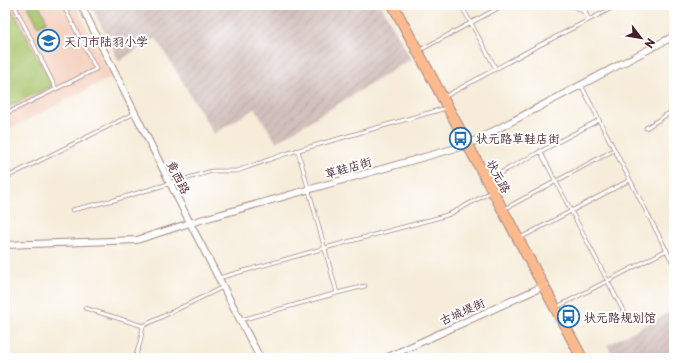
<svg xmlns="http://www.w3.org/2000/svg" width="679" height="363" font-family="'Playpen Sans','LXGW WenKai TC',sans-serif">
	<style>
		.built { fill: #f5d3c1 }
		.industrial { fill: url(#industrial-furrows) }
		.pitch { fill: #a7c46b; stroke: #78724b }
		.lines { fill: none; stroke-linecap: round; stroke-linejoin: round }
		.service-casing { stroke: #a08682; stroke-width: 4.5 }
		.minor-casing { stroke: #a08682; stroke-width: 8 }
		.primary-casing { stroke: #a08682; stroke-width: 12 }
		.service { stroke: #fff; stroke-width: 3 }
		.minor { stroke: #fff; stroke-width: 6 }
		.primary { stroke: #fcba8e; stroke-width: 10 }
		.labels { text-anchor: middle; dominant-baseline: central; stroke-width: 4; stroke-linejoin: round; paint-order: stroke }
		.poi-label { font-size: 12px; fill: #4a1f2b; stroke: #fff; text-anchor: start }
		.street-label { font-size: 12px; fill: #4a1f2b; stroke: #fff }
	</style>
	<defs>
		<pattern id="industrial-furrows" width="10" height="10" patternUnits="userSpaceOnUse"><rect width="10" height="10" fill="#d1c0bc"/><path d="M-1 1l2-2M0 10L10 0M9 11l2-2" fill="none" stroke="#b5a5a2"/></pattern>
	</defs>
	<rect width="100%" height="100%" fill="#fff"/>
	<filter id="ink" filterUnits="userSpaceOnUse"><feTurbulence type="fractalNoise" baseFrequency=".025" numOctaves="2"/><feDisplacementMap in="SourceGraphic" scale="8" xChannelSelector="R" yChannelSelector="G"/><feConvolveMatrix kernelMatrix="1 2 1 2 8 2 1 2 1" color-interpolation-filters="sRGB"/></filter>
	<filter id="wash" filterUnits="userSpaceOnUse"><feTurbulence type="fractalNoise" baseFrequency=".012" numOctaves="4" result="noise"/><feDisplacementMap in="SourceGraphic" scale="16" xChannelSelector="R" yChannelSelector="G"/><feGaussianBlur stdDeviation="0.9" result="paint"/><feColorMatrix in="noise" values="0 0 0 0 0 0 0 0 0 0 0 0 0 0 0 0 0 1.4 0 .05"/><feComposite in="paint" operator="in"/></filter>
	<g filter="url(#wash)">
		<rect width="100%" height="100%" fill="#f6ecd9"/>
		<path class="built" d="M5 5H75L112 77 5 131Z"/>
		<path class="industrial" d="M91 5H381L411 59 276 142 255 108 214 134 156 38 119 61Z
			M674 310V358H614L607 345Z"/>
		<path class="pitch" d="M5 5H10L52 86 5 108Z
			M31 5H39L47 21 38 26 28 6Z"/>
	</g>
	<g filter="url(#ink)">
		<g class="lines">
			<defs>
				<path id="service" d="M461 5 496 69
					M571 5 581 10 586 14
					M585 5 586 14 589 20
					M422 49 504 5
					M581 85 674 265
					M56 89 96 69 63 5
					M446 96 532 49 618 5
					M5 114 56 89 14 5
					M646 128 674 110
					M540 151 628 320
					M5 178 135 113
					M491 178 599 120
					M506 208 614 150
					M72 210 114 200 212 171H237L285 154 446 108
					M522 237 630 180
					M219 278 325 248 437 218 450 214 491 192
					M337 293 365 286
					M559 306 667 250
					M85 308 143 326
					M241 320 337 293 298 151
					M135 358 140 343 143 326 223 287"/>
				<path id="minor" d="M81 5 190 223 260 358
					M5 245 137 240 190 223 467 145 674 36
					M386 358 546 285
					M572 358 580 354"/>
				<path id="primary" d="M393 5 582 358"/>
			</defs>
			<use href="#service" class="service-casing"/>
			<use href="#minor" class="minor-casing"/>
			<use href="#primary" class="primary-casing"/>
			<use href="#service" class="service"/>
			<use href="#minor" class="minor"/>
			<use href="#primary" class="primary"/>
		</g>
	</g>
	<defs>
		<symbol id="school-ring" viewBox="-11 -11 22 22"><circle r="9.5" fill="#fff" stroke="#1f6fb2" stroke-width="1.5"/><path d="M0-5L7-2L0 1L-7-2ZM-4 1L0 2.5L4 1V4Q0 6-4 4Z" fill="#1f6fb2"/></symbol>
		<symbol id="bus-ring" viewBox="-11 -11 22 22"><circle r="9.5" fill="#fff" stroke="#1f6fb2" stroke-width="1.5"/><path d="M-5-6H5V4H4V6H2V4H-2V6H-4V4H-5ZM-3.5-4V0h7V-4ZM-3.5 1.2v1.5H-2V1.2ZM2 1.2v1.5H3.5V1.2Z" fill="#1f6fb2"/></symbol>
	</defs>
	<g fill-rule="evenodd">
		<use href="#school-ring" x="36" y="28" width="25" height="25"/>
		<use href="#bus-ring" x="448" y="126" width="25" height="25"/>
		<use href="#bus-ring" x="556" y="304" width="25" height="25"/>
	</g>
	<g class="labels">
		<g class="poi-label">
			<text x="64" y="41">天门市陆羽小学</text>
			<text x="476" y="138">状元路草鞋店街</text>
			<text x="584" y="317">状元路规划馆</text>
		</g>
		<g class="street-label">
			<text transform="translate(348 167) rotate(-16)">草鞋店街</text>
			<text transform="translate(499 176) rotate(62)">状元路</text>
			<text transform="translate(179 177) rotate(63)">竟西路</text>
			<text transform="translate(462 311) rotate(-24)">古城堤街</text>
		</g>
	</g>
	<rect width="679" height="363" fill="none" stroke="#fff" stroke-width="20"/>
	<g transform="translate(641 38) rotate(121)" stroke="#ffffff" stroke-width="3" paint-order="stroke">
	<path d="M0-3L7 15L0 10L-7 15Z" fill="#4a1f2b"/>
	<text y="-6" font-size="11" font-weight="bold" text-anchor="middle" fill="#4a1f2b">N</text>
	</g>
</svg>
